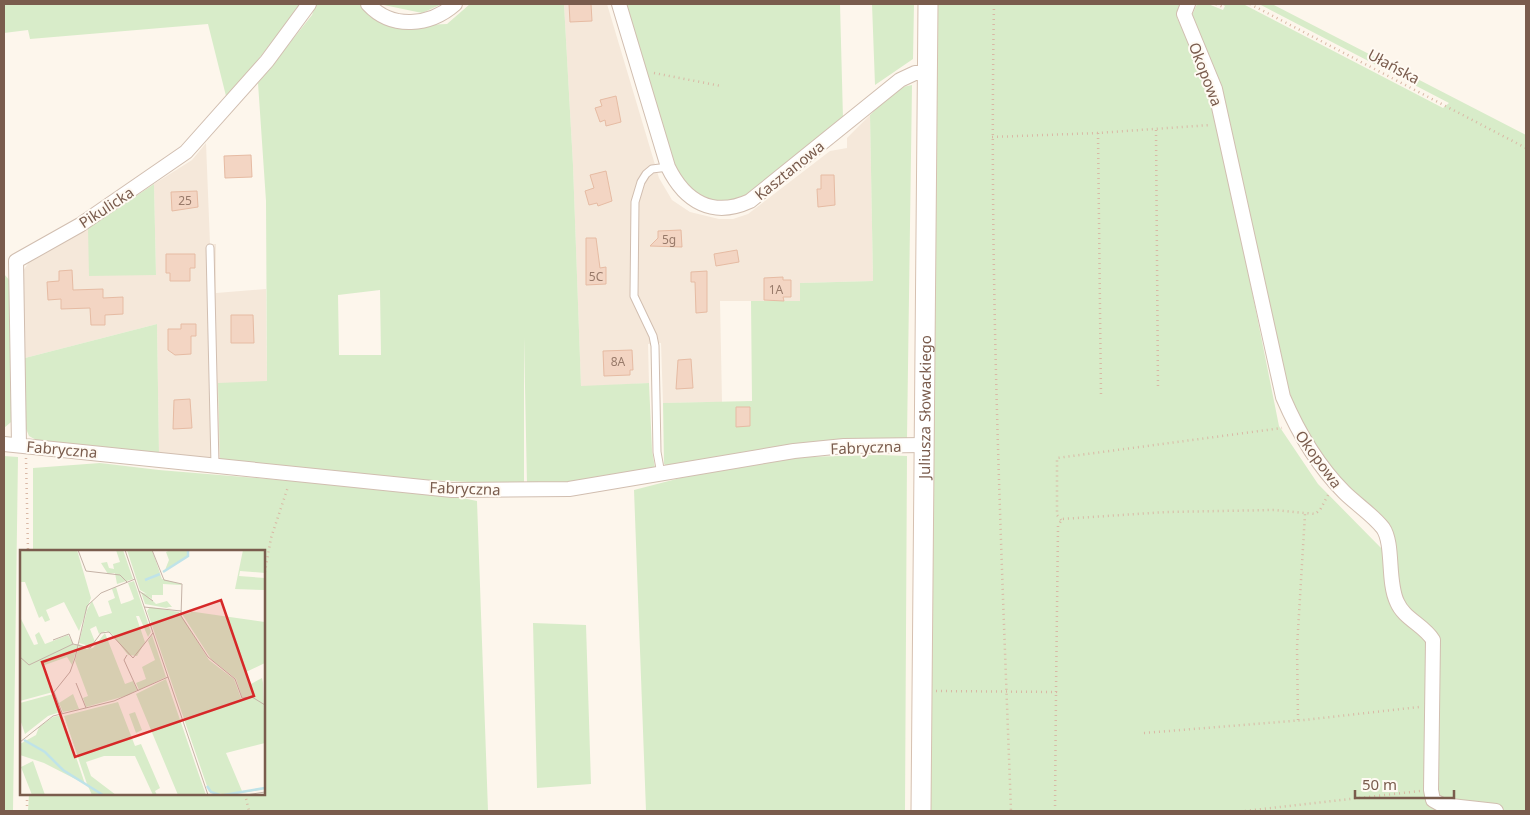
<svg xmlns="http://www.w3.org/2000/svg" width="1530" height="815" font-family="'Noto Sans',sans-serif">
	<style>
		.residential { fill: #f5e8da }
		.green { fill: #d8ecc9; fill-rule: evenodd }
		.building { fill: #f3d5c3; stroke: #e6bba3 }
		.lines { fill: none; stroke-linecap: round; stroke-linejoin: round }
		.lane-casing { stroke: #d1beb0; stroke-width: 9 }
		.street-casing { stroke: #d1beb0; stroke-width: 16 }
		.secondary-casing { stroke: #d6c0b0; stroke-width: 21 }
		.path { stroke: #d9b8a5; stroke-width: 2.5; stroke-dasharray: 1 4; stroke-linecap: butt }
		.lane { stroke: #fff; stroke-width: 7 }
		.street { stroke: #fff; stroke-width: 14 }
		.secondary { stroke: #fff; stroke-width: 19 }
		.labels { text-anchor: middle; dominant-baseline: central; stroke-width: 4; stroke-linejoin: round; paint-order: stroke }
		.number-label { font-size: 12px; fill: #987a6a }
		.street-label { font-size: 15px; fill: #7a5c4d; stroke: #fffaf3 }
		.inset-river { fill: none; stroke: #bfe3e8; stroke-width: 2.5 }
		.inset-road { fill: none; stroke: #c5b3a7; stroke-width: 1 }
		.view { fill: #d62828; fill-opacity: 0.15; stroke: #d62828; stroke-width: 2.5 }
		.inset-edge { fill: none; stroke: #7a5c4d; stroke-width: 2.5 }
	</style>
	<rect width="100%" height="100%" fill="#fdf6ec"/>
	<path class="residential" d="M564 4H607L659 178 672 200 690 212 719 219H733L748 214 830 151 847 148V138L870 115 873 281 800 283V301H720L722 402 663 403 661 343 648 344 649 383 581 387 573 165Z
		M206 143 210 244H216V293L266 289 267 382 220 460 159 454 157 324 25 358 20 291 23 271 29 262 88 228 156 275 154 184 192 160Z"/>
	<path class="green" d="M4 4H301L227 100 208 24 30 39 28 30 4 33Z
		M316 4H363L403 26 447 24 470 4H564L573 165 581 386 649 383 652 450 655 468 580 484 527 485 524 337V485L411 479 220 460 218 383 267 381 266 201 258 83 312 15ZM380 290 381 355H339L338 295Z
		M379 4H442L422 13Z
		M626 4H840L843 119 742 200 715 203 692 193 674 172Z
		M872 4H914L913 59 875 85Z
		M937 4H1180L1177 18 1196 55 1216 112 1279 426 1318 484 1383 550 1389 602 1401 619 1425 638 1426 796 1468 811H929Z
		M1197 4H1208L1223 10 1225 6 1221 4 1245 5 1443 108 1449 103 1259 4H1272L1526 135V811H1474L1460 803 1437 796 1438 641 1401 601 1393 548 1342 485 1298 419 1286 381 1272 327 1229 118 1216 80 1193 25V13Z
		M912 85 907 438 670 468 664 464 663 403 752 401 751 301H800V283L873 281 870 115 898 88Z
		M154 184 156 275 89 276 88 228Z
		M4 274 11 282 17 417 4 428Z
		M157 324 159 454 38 441 29 436 25 426V358Z
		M880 455 907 456 905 811H646L634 490 692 475 802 457Z
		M4 456 18 457 13 811H4Z
		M100 463 159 470 438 493 477 501 488 811H28L29 794H264V551H33V468Z
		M533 623 586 625 591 784 537 788Z"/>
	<path class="building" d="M569 4H591L592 21 570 22Z
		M616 96 621 122 606 126 605 120 600 122 595 108 602 106 600 100Z
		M251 155 252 177 225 178 224 156Z
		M606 171 612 201 598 206 597 203 589 205 585 191 594 188 590 175Z
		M821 175H834L835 205 818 207 817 189H821Z
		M197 191 198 207 172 211 171 192Z
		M681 230 682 247 650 246 658 238V231Z
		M586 238H596L600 268 606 267V284L586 285Z
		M737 250 739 262 716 266 714 254Z
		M166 254H195V268H190V281H170V273H166Z
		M72 270 73 290 103 289V298L123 297V314L105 315V325H91L90 308 61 309V299L48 300 47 282 59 281V271Z
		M707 271V312L696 313 695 282H691V272Z
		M783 277V280H791V297H783L784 301 764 300V278Z
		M231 315H253L254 343H231Z
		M181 324H196V336H191V354L175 355 168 350V329H181Z
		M632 350 633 370H630V375L604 376 603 351Z
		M691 359 693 388 676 389 678 360Z
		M190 399 192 428 173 429 174 400Z
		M736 407H750V426L736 427Z"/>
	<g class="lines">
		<defs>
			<path id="lane" d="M210 248 215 465
				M661 474 657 452 655 346 653 336 634 296 635 202 641 182 646 174 652 169 668 167"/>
			<path id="street" d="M368 4C392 30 430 26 455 4
				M619 4 668 167C685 202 713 218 750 201L900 80 915 73H928
				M1188 4 1184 14 1215 89 1283 397C1298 432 1317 465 1344 492 1356 504 1373 515 1383 528 1394 544 1387 581 1397 602 1404 619 1424 625 1433 640L1431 790 1433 800 1442 805 1496 811
				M4 444 452 490 569 489 794 451 844 446 924 445
				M19 445 16 261 80 225 186 152 267 61 309 4"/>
			<g id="secondary">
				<path id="s1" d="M921 811 928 4"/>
			</g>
		</defs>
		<use href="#lane" class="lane-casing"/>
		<use href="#street" class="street-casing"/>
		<use href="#secondary" class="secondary-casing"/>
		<path class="path" d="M994 4C989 273 1001 542 1011 811
			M1216 4 1223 7
			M1250 4 1526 148
			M654 73 721 86
			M1156 130 1158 390
			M1098 133 1101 396
			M992 137 1098 133 1210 125
			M26 458 28 551
			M1061 520 1057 515V458L1282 428
			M264 577 271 538 288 487
			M936 691 1056 692 1058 526 1062 519 1166 512 1274 510 1315 514 1320 510 1328 495
			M1298 720 1297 647 1305 514
			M1144 733 1304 720 1419 707
			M245 794 249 811
			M27 811V794
			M1055 811 1056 692
			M1245 811 1420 791"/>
		<use href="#lane" class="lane"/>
		<use href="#street" class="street"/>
		<use href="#secondary" class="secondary"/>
	</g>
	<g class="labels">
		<g class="number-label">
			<text x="185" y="200">25</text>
			<text x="669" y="239">5g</text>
			<text x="596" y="276">5C</text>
			<text x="776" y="289">1A</text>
			<text x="618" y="361">8A</text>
		</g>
		<g class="street-label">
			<text transform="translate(1394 66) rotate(28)">Ułańska</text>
			<text transform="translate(1206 74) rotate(69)">Okopowa</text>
			<text transform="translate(789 170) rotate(-39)">Kasztanowa</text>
			<text transform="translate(106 207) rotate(-33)">Pikulicka</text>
			<text stroke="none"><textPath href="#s1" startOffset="404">Juliusza Słowackiego</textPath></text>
			<text transform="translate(866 447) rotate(-2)">Fabryczna</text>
			<text transform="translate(62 449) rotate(5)">Fabryczna</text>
			<text transform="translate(1319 459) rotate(54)">Okopowa</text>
			<text transform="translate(465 488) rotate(2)">Fabryczna</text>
		</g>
	</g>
	<g transform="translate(20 550)">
		<rect width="245" height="245" fill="#fdf6ec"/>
		<path d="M0 0H57L71 48 59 81 44 52 26 60 30 70 25 72 22 66 19 68 5 32H0ZM96 0H103L113 29 97 34 95 23 88 24 81 13 87 12 89 18 94 19 93 14 100 12ZM107 0H132L140 23 127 31 140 24 142 29 161 34 160 59 161 35 143 34V45H132V49L128 46 136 54 147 51 152 57H146L152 59 125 54 121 42 127 44 120 40ZM150 0H167L169 5 145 20 149 10 146 2ZM223 0H245V23L220 21 219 26 245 28V40L215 39ZM114 31 131 82 128 87 119 66H116L125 92 117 106 108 105 92 84 86 81 79 84 76 76 70 79 75 92 72 97 59 93 67 60 72 51 79 67 92 63 88 51 95 48 92 39 96 37 101 54 110 51 114 49 108 33ZM130 57 159 62 189 110 214 129 221 148 222 149 227 147H222L216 129 191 109 162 64 171 63 168 61 245 72V113L226 122 229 135 242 128 243 133 245 193 206 203 222 241 245 239 209 245 189 242 127 61ZM0 67 14 95 18 94 15 85 19 82 25 94 48 85 54 95 58 94 52 115 47 107 22 116 33 142 0 151ZM85 83 105 134 113 131 117 140 109 145 66 157 63 148 68 146 55 111 59 94 67 99 73 98ZM132 85 146 127 119 140 116 133 126 129 122 117 135 110 128 91ZM146 129 179 225 186 245H158L116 144ZM33 144 40 162 28 166 5 184 0 169V153ZM53 144 59 159 43 162 39 153ZM98 152 115 196 121 194 140 238 135 241 137 245H133L115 206H84L66 212 71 226 96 245H72L67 234 44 166ZM115 162 122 180 116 183 109 164ZM42 165 65 234 24 213 0 205V194L16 185 19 177 33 167ZM13 211 25 245H12L1 217Z" fill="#d8ecc9"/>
		<path class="inset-river" d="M143 22 168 6V0M125 30 140 24M4 190 25 202 43 220 83 245M187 236 191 242 200 245M204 245 245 238"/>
		<path class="inset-road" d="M58 0 66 21 100 25 107 32M105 0 188 245M132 0 144 30 162 34 161 66 188 107 215 129 222 148 232 147 245 155M119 41 133 51M124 57 161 61M33 90 49 84 53 94 70 98 81 83 89 82 113 108 133 83M107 105 104 110 118 141M0 107 9 115 53 94M56 133 66 158M42 163 34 142 50 122 55 108 67 56 81 43 115 29M0 192 33 166 94 151 148 127M226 245 245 242"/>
		<path class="view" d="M201 50 234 146 55 207 22 112Z"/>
		<rect width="245" height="245" class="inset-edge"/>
	</g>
	<rect width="1530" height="815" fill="none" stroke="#7a5c4d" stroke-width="10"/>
	<path d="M1355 790v8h99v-8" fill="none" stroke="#7a5c4d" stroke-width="2.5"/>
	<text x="1362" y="790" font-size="15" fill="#7a5c4d" stroke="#fffaf3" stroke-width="4" paint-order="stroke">50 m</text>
</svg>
